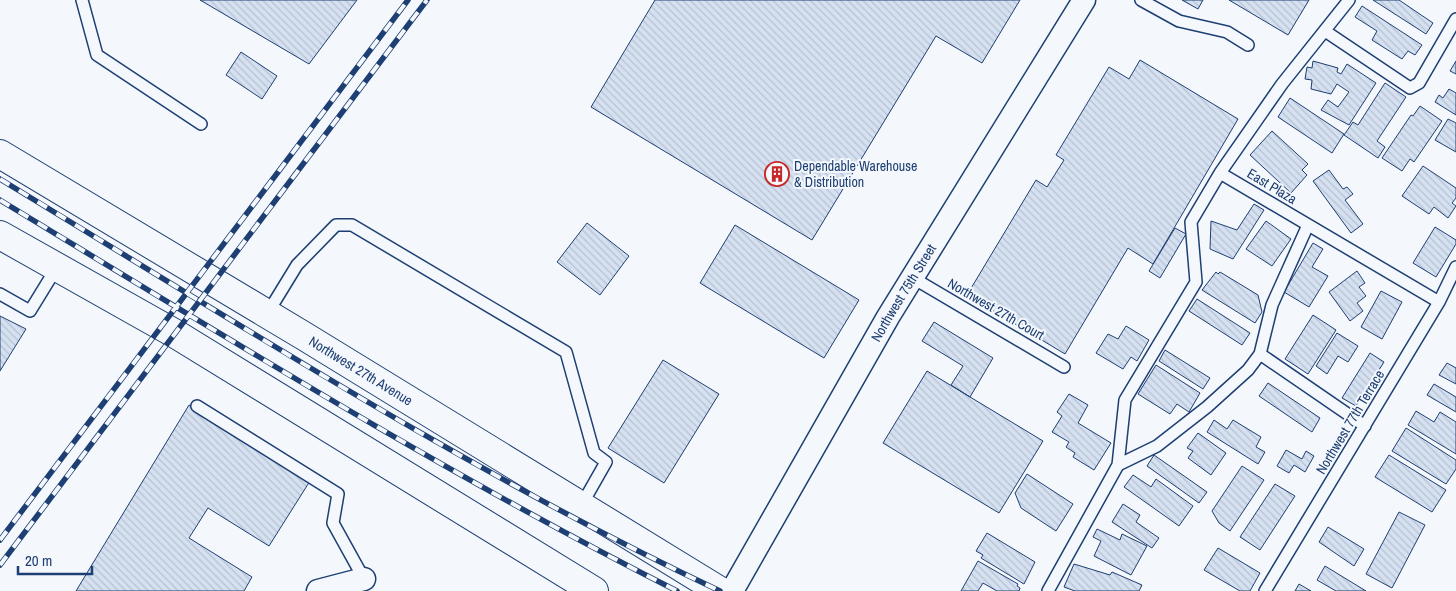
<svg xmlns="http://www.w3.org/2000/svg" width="1456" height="591" font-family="'Archivo Narrow',sans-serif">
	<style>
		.building { fill: url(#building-back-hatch); stroke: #1d3f73 }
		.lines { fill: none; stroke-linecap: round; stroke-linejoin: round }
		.service-casing { stroke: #1d3f73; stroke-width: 14 }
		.minor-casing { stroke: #1d3f73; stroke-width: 25 }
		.primary-casing { stroke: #1d3f73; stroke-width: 30 }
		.service { stroke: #f4f7fb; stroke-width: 11 }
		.minor { stroke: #f4f7fb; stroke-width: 22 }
		.primary { stroke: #f4f7fb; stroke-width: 28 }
		.rail-casing { stroke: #1d3f73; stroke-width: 5.5 }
		.rail { stroke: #f4f7fb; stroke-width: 4; stroke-dasharray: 11; stroke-linecap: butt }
		.labels { text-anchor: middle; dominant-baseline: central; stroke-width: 4; stroke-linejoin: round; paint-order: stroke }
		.poi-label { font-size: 14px; fill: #1d3f73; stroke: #f4f7fb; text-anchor: start }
		.street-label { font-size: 14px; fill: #1d3f73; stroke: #f4f7fb }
	</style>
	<defs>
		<pattern id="building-back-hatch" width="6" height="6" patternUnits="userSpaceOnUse" patternTransform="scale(1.25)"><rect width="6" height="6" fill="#d5e0f0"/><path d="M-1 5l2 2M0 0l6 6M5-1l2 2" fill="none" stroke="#b6c1d1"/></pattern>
	</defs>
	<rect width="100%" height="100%" fill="#f4f7fb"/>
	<path class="building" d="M200 0H357L309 64Z
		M655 0H1020L982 63 936 36 812 240 591 107Z
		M1182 0H1203L1198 9Z
		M1229 0H1309L1288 35Z
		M1373 0H1399L1433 23 1426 34Z
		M1362 6 1422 45 1415 55 1408 51 1402 59 1372 40 1377 31 1355 17Z
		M241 52 277 76 262 99 226 75Z
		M1140 60 1238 119 1153 264 1128 248 1065 354 967 295 1036 180 1047 187 1064 160 1056 155 1109 67 1129 79Z
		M1313 61 1338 68 1337 72 1341 74 1347 64 1376 83 1349 125 1321 110 1328 100 1338 107 1349 92 1337 84 1331 94 1311 89 1312 80 1305 79 1307 67 1312 68Z
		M1456 61V74L1450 71Z
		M1385 83 1406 97 1377 141 1385 147 1378 158 1344 135 1353 122 1358 125Z
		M1449 89 1456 93V115L1435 102 1439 95 1443 98Z
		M1290 98 1344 134 1332 153 1278 117Z
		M1420 106 1442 121 1414 162 1410 159 1402 171 1382 158 1411 115 1413 116Z
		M1448 119 1456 123V152L1435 140Z
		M1272 131 1308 164 1302 170 1307 175 1291 193 1250 155Z
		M1423 166 1456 188V198L1452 203 1456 206 1448 218 1434 207 1429 214 1402 196Z
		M1329 170 1343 189 1347 187 1353 194 1345 200 1363 224 1351 233 1313 181Z
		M1254 204 1264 210 1233 259 1210 249 1211 221 1237 230Z
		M1266 221 1291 239 1272 266 1246 249Z
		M587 223 629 256 600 295 557 262Z
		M735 225 859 300 824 358 700 283Z
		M1435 227 1456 240V244L1436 277 1413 263Z
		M1175 228 1186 234 1160 278 1149 271Z
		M1313 243 1323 249 1312 267 1328 276 1309 307 1284 292Z
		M1357 271 1365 283 1359 287 1366 296 1357 303 1363 311 1350 321 1329 292Z
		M1216 272 1218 274 1220 272 1258 295 1262 312 1255 323 1202 290Z
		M1381 291 1402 302 1382 339 1361 327Z
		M1197 299 1250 333 1242 345 1189 311Z
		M1313 315 1336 330 1308 374 1285 359Z
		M0 316 26 329 0 371Z
		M934 322 993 358 970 397 951 385 963 366 922 341Z
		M1126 326 1149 340 1137 361 1131 357 1123 369 1096 353 1108 334 1118 339Z
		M1337 333 1358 346 1348 362 1338 356 1327 374 1316 366Z
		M1165 350 1210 378 1203 389 1159 361Z
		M1370 353 1384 362 1356 406 1342 398Z
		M663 360 719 394 664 483 608 448Z
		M1447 363 1456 368V384L1439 375Z
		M1156 365 1200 393 1189 412 1177 404 1170 414 1138 394Z
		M927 371 1043 441 999 513 883 443Z
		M1268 383 1320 418 1312 432 1259 396Z
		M1434 384 1456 397V412L1427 395Z
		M1069 394 1088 405 1078 423 1111 443 1094 470 1073 457 1075 453 1066 447 1069 442 1052 432 1062 416 1057 412Z
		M189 405 310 481 269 546 208 508 189 538 252 577 244 591H76Z
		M1416 411 1434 422 1440 412 1456 422V454L1408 425Z
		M1214 420 1227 429 1233 420 1261 437 1256 447 1265 452 1258 464 1207 432Z
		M1406 428 1456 460V469L1446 484 1392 451Z
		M1198 433 1226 453 1211 475 1188 458 1193 451 1187 448Z
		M1286 450 1302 459 1306 451 1314 456 1305 472 1294 465 1289 473 1277 466Z
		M1154 455 1207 492 1199 503 1147 466Z
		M1389 455 1446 490 1432 512 1375 477Z
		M1242 466 1264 480 1230 531 1219 523 1212 511Z
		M1027 474 1073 504 1056 531 1021 508 1015 493Z
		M1133 475 1151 487 1156 479 1193 506 1179 526 1124 487Z
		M1275 484 1295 496 1260 550 1240 537Z
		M1123 504 1140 515 1136 522 1159 538 1152 548 1112 522Z
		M1399 512 1425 525 1392 588 1366 574Z
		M1328 527 1364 549 1354 566 1319 542Z
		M1097 529 1120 540 1122 534 1147 546 1131 575 1094 556 1101 541 1093 537Z
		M987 533 1035 562 1024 584 981 558 983 555 976 551Z
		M1218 548 1260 573 1250 591H1240L1204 570Z
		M978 561 1018 584 1017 586 1020 588 1019 591H997L983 583 978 591H961Z
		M1074 564 1110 575 1112 572 1142 585 1139 591H1075L1064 587Z
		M1325 566 1366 591H1336L1317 580Z
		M1299 584 1311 591H1295Z"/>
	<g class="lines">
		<defs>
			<path id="service" d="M82 0 97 55 201 124
				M1141 0 1179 21 1227 32 1248 45
				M1325 31 1410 88 1419 83 1456 19
				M1220 173 1439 302
				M913 278 1064 367
				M0 294 30 311 57 267
				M267 314 297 265 336 225H352L566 352 594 453 606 462 581 506
				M1260 354 1365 426
				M197 406 338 494 333 523 364 579
				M1118 465 1157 446 1207 407 1248 370 1260 354 1272 305 1308 225
				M1048 591 1118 465 1125 400 1196 282 1191 222 1220 173 1282 84 1349 0
				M1265 591 1439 302 1456 267"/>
			<g id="minor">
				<path d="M318 591 364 579"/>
				<path id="s1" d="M732 591 888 317 1084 0"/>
			</g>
			<g id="primary">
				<path id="s2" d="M0 154 304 336 720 591"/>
				<path d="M0 235 174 333 594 591"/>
			</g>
		</defs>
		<use href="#service" class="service-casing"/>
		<use href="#minor" class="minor-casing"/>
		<use href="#primary" class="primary-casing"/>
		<use href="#service" class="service"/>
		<use href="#minor" class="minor"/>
		<use href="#primary" class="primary"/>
		<defs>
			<path id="rail" d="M0 179C236 322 470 473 720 591
				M0 200C224 336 444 473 677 591
				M0 540 408 0
				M0 565 427 0"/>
		</defs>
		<use href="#rail" class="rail-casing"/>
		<use href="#rail" class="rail"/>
	</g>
	<defs>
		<symbol id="building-ring" viewBox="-11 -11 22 22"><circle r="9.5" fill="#f4f7fb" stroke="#c62828" stroke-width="1.5"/><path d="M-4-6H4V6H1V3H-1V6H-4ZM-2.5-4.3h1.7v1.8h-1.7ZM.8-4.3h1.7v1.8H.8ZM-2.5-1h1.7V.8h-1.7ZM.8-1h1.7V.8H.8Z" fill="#c62828"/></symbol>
	</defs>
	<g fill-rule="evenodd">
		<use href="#building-ring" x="763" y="160" width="28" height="28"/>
	</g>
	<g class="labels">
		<g class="poi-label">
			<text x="794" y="166">Dependable Warehouse<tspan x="794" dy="16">&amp; Distribution</tspan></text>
		</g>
		<g class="street-label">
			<text transform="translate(1272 186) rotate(31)">East Plaza</text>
			<text stroke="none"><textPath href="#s1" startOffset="344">Northwest 75th Street</textPath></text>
			<text transform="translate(996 309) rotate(30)">Northwest 27th Court</text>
			<text stroke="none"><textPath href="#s2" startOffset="421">Northwest 27th Avenue</textPath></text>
			<text transform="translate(1350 422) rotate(-59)">Northwest 77th Terrace</text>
		</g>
	</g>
	<path d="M18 566v8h74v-8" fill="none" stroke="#1d3f73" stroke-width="2.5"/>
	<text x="25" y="566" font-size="15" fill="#1d3f73" stroke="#f4f7fb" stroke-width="4" paint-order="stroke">20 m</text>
</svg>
